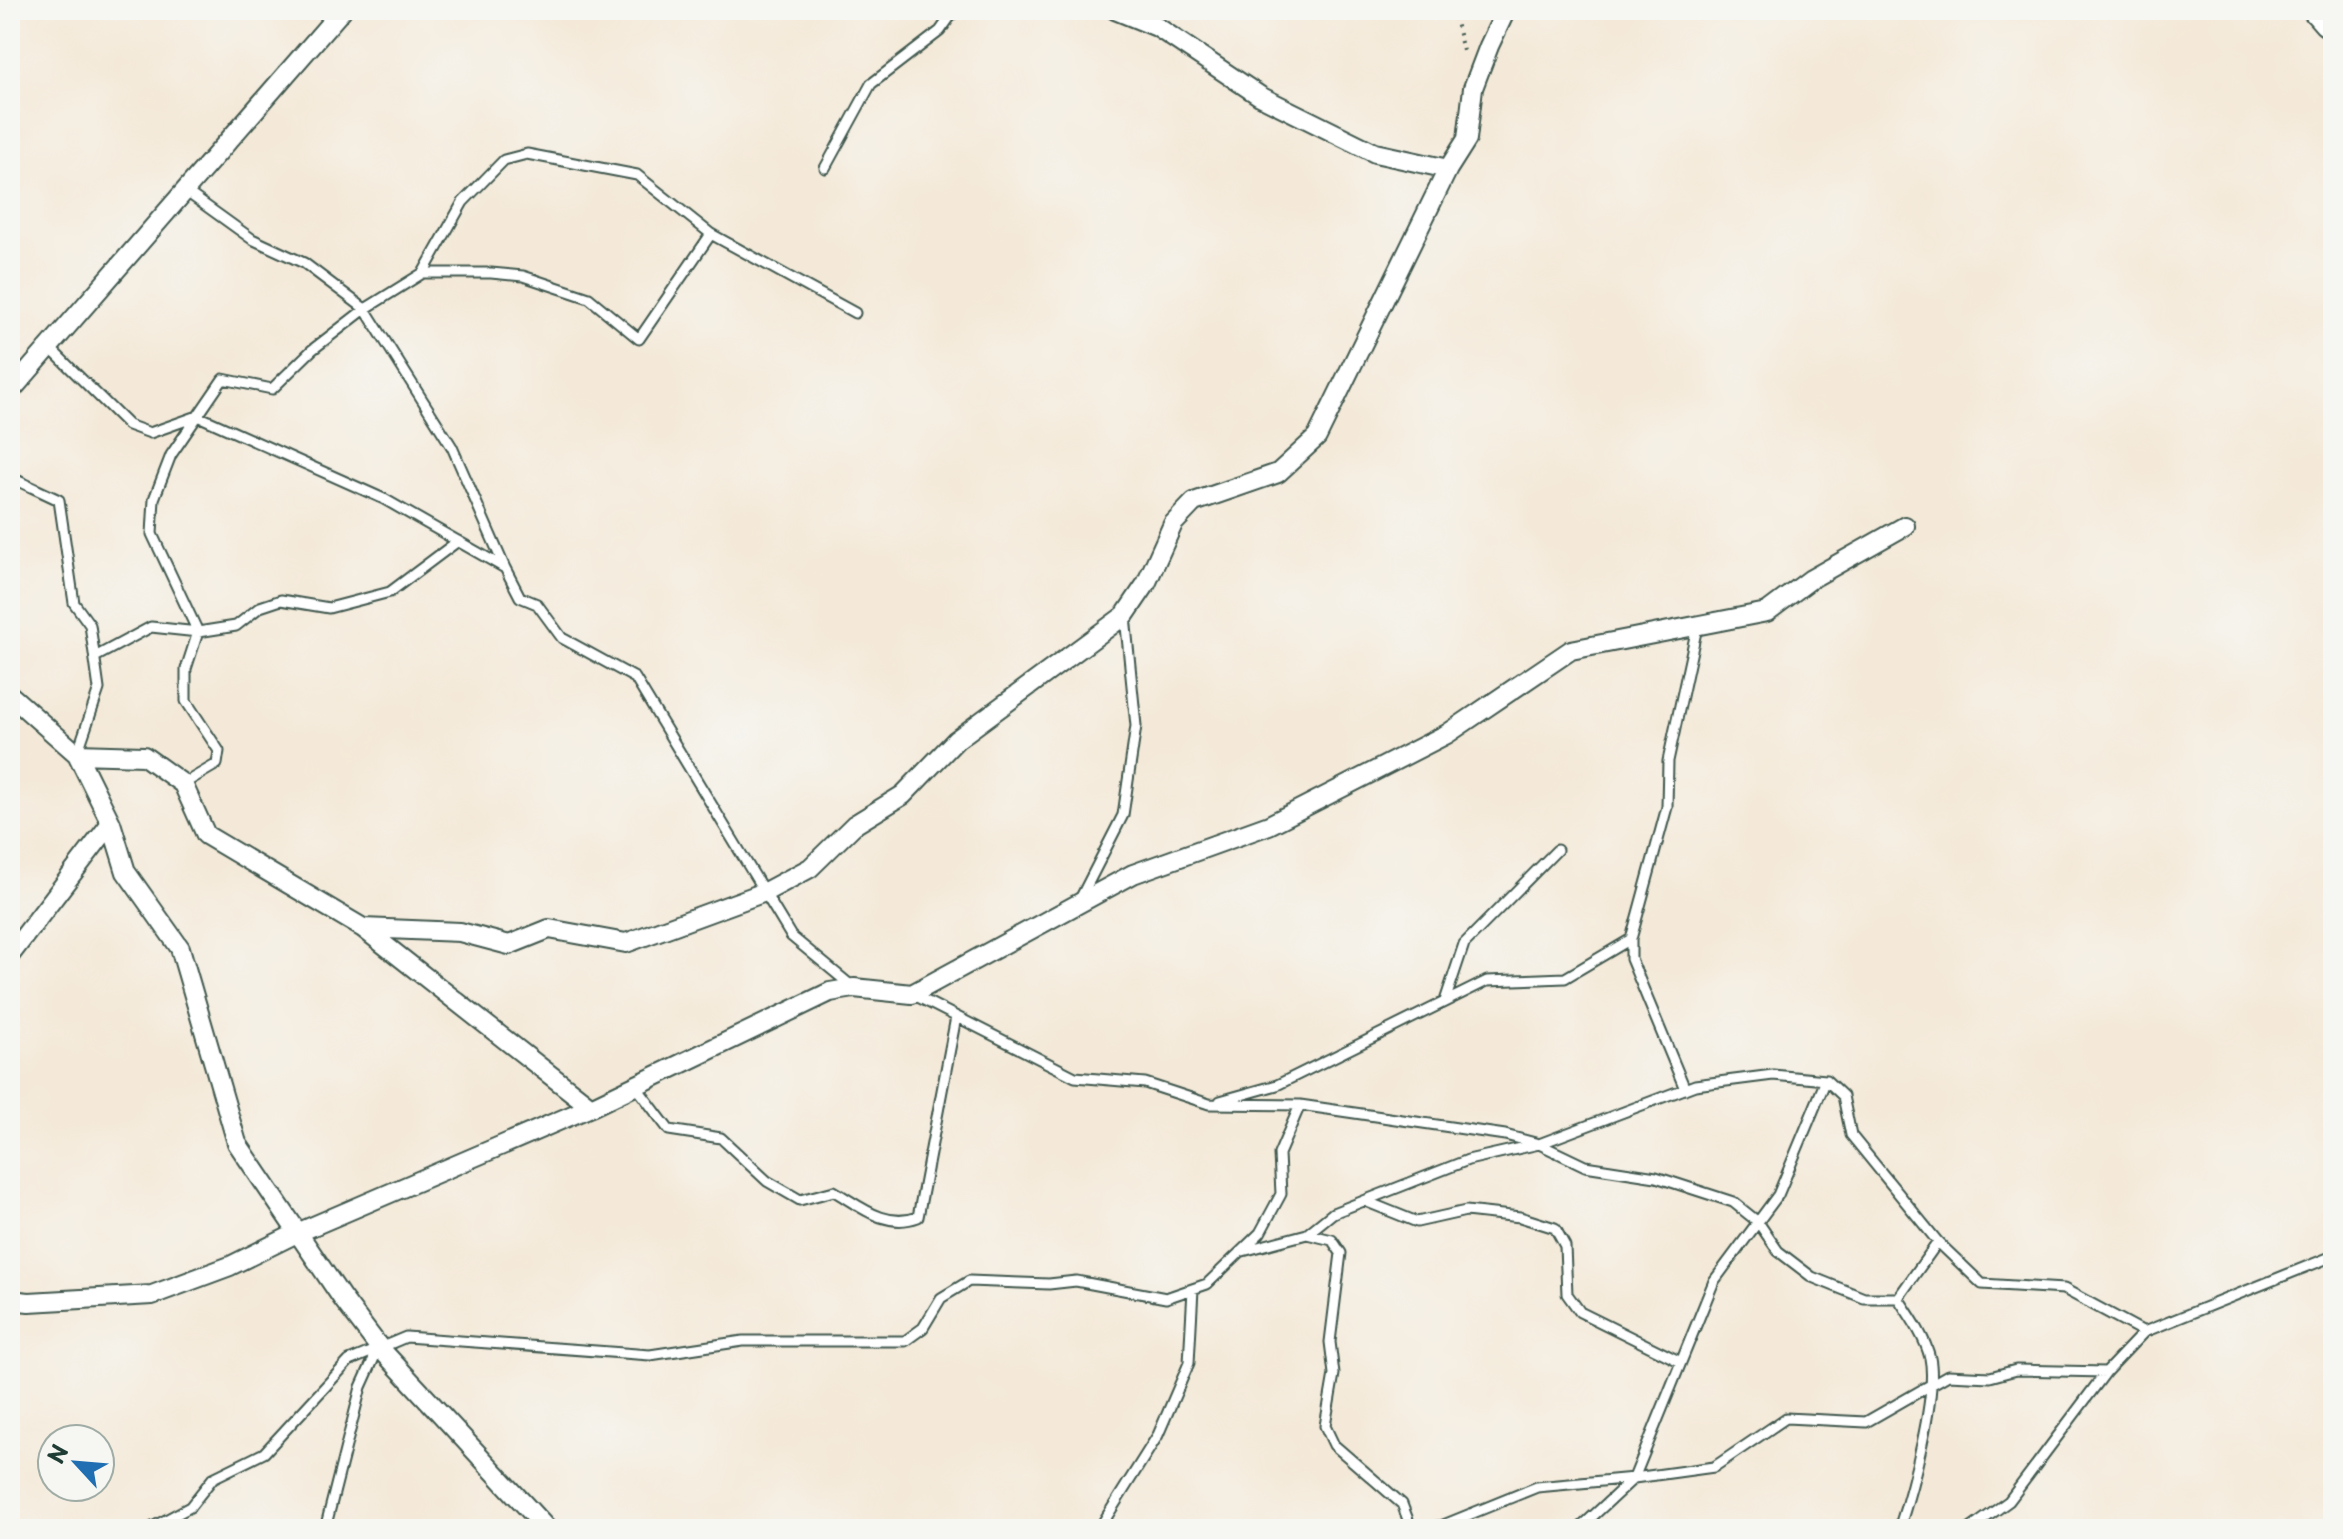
<svg xmlns="http://www.w3.org/2000/svg" width="2343" height="1539" font-family="'Playpen Sans',sans-serif">
	<style>
		.lines { fill: none; stroke-linecap: round; stroke-linejoin: round }
		.service-casing { stroke: #3f574d; stroke-width: 13 }
		.minor-casing { stroke: #3f574d; stroke-width: 22 }
		.path { stroke: #3f574d; stroke-width: 4; stroke-dasharray: 2 6; stroke-linecap: butt }
		.service { stroke: #fff; stroke-width: 9 }
		.minor { stroke: #fff; stroke-width: 18 }
	</style>
	<rect width="100%" height="100%" fill="#f6f6f2"/>
	<filter id="ink" filterUnits="userSpaceOnUse"><feTurbulence type="fractalNoise" baseFrequency=".0125" numOctaves="2"/><feDisplacementMap in="SourceGraphic" scale="16" xChannelSelector="R" yChannelSelector="G"/><feConvolveMatrix kernelMatrix="1 2 1 2 8 2 1 2 1" color-interpolation-filters="sRGB"/></filter>
	<filter id="wash" filterUnits="userSpaceOnUse"><feTurbulence type="fractalNoise" baseFrequency=".006" numOctaves="4" result="noise"/><feDisplacementMap in="SourceGraphic" scale="32" xChannelSelector="R" yChannelSelector="G"/><feGaussianBlur stdDeviation="1.8" result="paint"/><feColorMatrix in="noise" values="0 0 0 0 0 0 0 0 0 0 0 0 0 0 0 0 0 1.4 0 .05"/><feComposite in="paint" operator="in"/></filter>
	<g filter="url(#wash)">
		<rect width="100%" height="100%" fill="#f4e9d8"/>
	</g>
	<g filter="url(#ink)">
		<g class="lines">
			<defs>
				<path id="service" d="M825 168 871 84 940 31 955 10
					M184 190 252 239 304 263 365 309 452 447 505 568
					M423 273H491L523 276 589 298 639 339 711 234
					M49 347 128 425 150 433 198 416 384 499 505 568 520 597 537 604 562 638 635 678 791 936 854 988
					M10 477 59 500 74 603 90 625 99 689 77 754
					M95 657 151 627 198 632 236 626 260 607 281 600 329 608 390 592 458 541
					M183 784 217 764 219 751 186 701V669L198 632 152 534 154 499 171 455 223 379 272 389 312 350 365 309 423 273 463 202 504 160 527 154 637 175 711 234 855 313
					M1079 901 1123 815 1136 726 1125 616
					M912 994 1075 1077 1145 1083 1209 1104 1300 1105 1505 1135 1539 1144 1585 1166 1656 1177 1733 1202 1758 1222 1778 1251 1812 1277 1864 1298H1898
					M1445 1001 1464 944 1557 850
					M635 1085 669 1130 721 1138 767 1181 800 1200 834 1191C861 1207 886 1229 918 1217L956 1017
					M1685 1089 1631 959V939L1667 807 1668 761 1697 627
					M1220 1101 1277 1085 1487 981 1565 978 1631 939
					M1365 1201 1417 1222 1466 1211 1520 1217 1555 1228 1565 1246 1567 1294 1580 1312 1681 1362
					M1307 1234 1332 1240 1341 1253 1330 1342 1334 1374 1325 1426 1334 1445 1402 1504 1410 1525 1416 1528 1441 1526 1537 1487 1634 1478 1714 1467 1786 1418 1866 1422 1948 1375 1990 1377 2016 1370 2106 1372
					M1243 1251 1307 1234 1333 1213 1468 1160 1539 1144 1695 1085 1773 1075 1826 1080 1843 1096 1851 1135 1938 1242 1982 1284 2064 1289 2144 1332
					M149 1529 190 1507 213 1478 264 1453 349 1361 406 1337 650 1355 743 1341H905L923 1328 941 1298 969 1281 1049 1284 1076 1281 1166 1298 1207 1284 1260 1233 1281 1194 1279 1154 1300 1105
					M325 1529 361 1387 379 1347
					M1099 1529 1158 1435 1189 1363 1193 1289
					M1579 1529 1634 1478 1714 1281 1778 1195 1826 1080
					M1899 1529C1911 1492 1938 1395 1930 1358 1925 1337 1910 1316 1898 1298L1938 1242
					M1970 1529 2009 1501 2106 1372 2144 1332 2333 1256"/>
				<path id="minor" d="M1115 10 1157 27 1260 96 1375 153 1448 169
					M2311 10 2324 25 2333 31
					M10 392 342 10
					M10 695 77 754 111 823 126 872 180 948 237 1143 342 1298 379 1347 547 1529
					M77 754 144 756 183 784 206 835 363 928 591 1107
					M363 928 460 932 509 945 549 929 626 943 765 892 810 868 854 825 903 795 956 740 1125 615 1146 584 1173 524 1194 502 1278 473 1317 437 1448 169 1467 139 1473 88 1489 46 1506 10
					M10 955 111 823
					M10 1300 29 1302 152 1295 230 1266 297 1233 591 1107 830 992 854 988 912 994 1133 874 1269 825 1447 734 1571 650 1767 612 1811 579 1905 526"/>
			</defs>
			<use href="#service" class="service-casing"/>
			<use href="#minor" class="minor-casing"/>
			<path class="path" d="M1453 10 1464 55"/>
			<use href="#service" class="service"/>
			<use href="#minor" class="minor"/>
		</g>
	</g>
	<rect width="2343" height="1539" fill="none" stroke="#f6f6f2" stroke-width="40"/>
	<g transform="translate(76 1463) rotate(296)"><circle r="38" fill="#f6f6f2" stroke="#a0aca6" stroke-width="2"/>
	<path d="M0-6L14 30L0 20L-14 30Z" fill="#1f6fb2"/>
	<text y="-12" font-size="22" font-weight="bold" text-anchor="middle" fill="#1f3d34">N</text>
	</g>
</svg>
